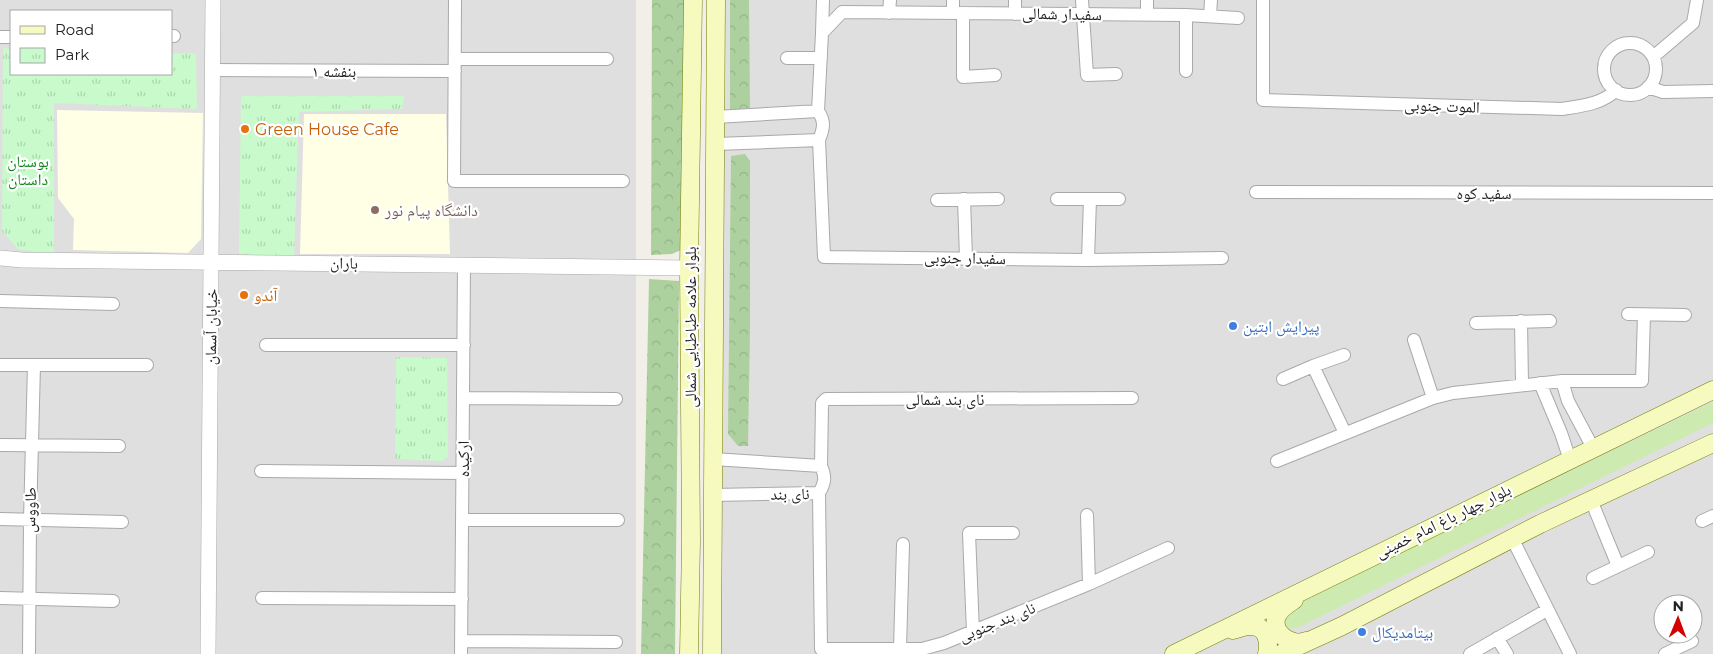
<svg xmlns="http://www.w3.org/2000/svg" width="1713" height="654" font-family="Montserrat,'Noto Naskh Arabic',sans-serif">
	<style>
		.residential { fill: #e0dfdf; fill-rule: evenodd }
		.education { fill: #ffffe5 }
		.grass { fill: #cdebb0 }
		.forest { fill: url(#forest-crowns) }
		.park { fill: url(#park-tufts) }
		.lines { fill: none; stroke-linecap: round; stroke-linejoin: round }
		.minor-casing { stroke: #a9a9a9; stroke-width: 14 }
		.tertiary-casing { stroke: #a9a9a9; stroke-width: 16 }
		.secondary-casing { stroke: #707d05; stroke-width: 19 }
		.minor { stroke: #fff; stroke-width: 12 }
		.tertiary { stroke: #fff; stroke-width: 15 }
		.secondary { stroke: #f7fabf; stroke-width: 18 }
		.food-dot { fill: #e8710a; stroke: #fff; stroke-width: 2 }
		.education-dot { fill: #8d6e63; stroke: #fff; stroke-width: 2 }
		.shop-dot { fill: #3f7fe0; stroke: #fff; stroke-width: 2 }
		.labels { text-anchor: middle; dominant-baseline: central; stroke-width: 4.5; stroke-linejoin: round; paint-order: stroke }
		.street-label { font-size: 16px; fill: #222; stroke: #fff }
		.food-label { font-size: 16px; fill: #c56008; stroke: #fff; text-anchor: start }
		.park-label { font-size: 16px; fill: #0c8416; stroke: #fff }
		.education-label { font-size: 16px; fill: #785e54; stroke: #fff; text-anchor: start }
		.shop-label { font-size: 16px; fill: #366cbe; stroke: #fff; text-anchor: start }
	</style>
	<defs>
		<pattern id="forest-crowns" width="20" height="18" patternUnits="userSpaceOnUse" patternTransform="scale(1.25)"><rect width="20" height="18" fill="#add19e"/><path d="M2 6a3 3 0 1 1 6 0M12 15a3 3 0 1 1 6 0" fill="none" stroke="#95b388"/></pattern>
		<pattern id="park-tufts" width="24" height="20" patternUnits="userSpaceOnUse" patternTransform="scale(1.25)"><rect width="24" height="20" fill="#c8facc"/><path d="M3 7l-1-3M5 7V3M7 7l1-3M15 17l-1-3M17 17v-4M19 17l1-3" fill="none" stroke="#acd6af"/></pattern>
	</defs>
	<rect width="100%" height="100%" fill="#f2efe9"/>
	<path class="residential" d="M0 0H636V654H0ZM11 11H171V74H11Z
		M717 0H1713V654H711ZM1663 604H1693V634H1663Z"/>
	<path class="education" d="M57 110 203 113 201 239 188 253 73 250 74 219 58 198Z
		M304 114H446L450 254H300Z"/>
	<path class="grass" d="M1713 402V423L1297 628 1284 629 1282 624 1290 606Z"/>
	<path class="forest" d="M652 0H687L681 250 672 254 651 255Z
		M730 0H749L750 108 730 110Z
		M745 154 750 161V332L748 446H738L728 434 731 156Z
		M649 279 679 281 675 654H641Z"/>
	<path class="park" d="M3 48 11 49V74H171V53L196 54 197 109 54 103V255L18 249 2 231Z
		M241 96H404L402 109 299 112 294 257 239 254Z
		M396 357 447 358 448 457 442 461 395 459Z"/>
	<g class="lines">
		<defs>
			<path id="minor" d="M455 0 454 181H623
				M1082 0 1087 75 1116 74
				M1263 0V100L1562 109C1580 106 1603 104 1616 90
				M889 13 890 0
				M953 13V0
				M963 13V77L995 75
				M1015 14V0
				M1147 15V0
				M1210 16 1211 0
				M822 33 823 0
				M171 36H174
				M0 37H11
				M1604 69a26 26 0 1 1 52 0a26 26 0 1 1-52 0Z
				M1653 57 1693 23 1697 0
				M787 58H821
				M455 59H607
				M213 70 455 71
				M1186 71V15
				M1648 87 1663 92 1713 91
				M818 111 822 33 842 12 1186 15 1238 18
				M715 117 818 111C825 121 824 128 819 140L716 144
				M819 140 824 257 1088 260 1222 258
				M1256 192 1713 193
				M964 199 966 258
				M1057 199H1119
				M937 200 998 199
				M1088 260 1090 199
				M0 301 113 304
				M1628 314 1685 315
				M1521 321 1522 384
				M1476 323 1550 321
				M1414 340 1433 398
				M266 345H464
				M1344 355 1313 366 1345 433
				M0 365H147
				M1283 379 1313 366
				M1562 381 1568 401 1593 448
				M1540 383 1561 433 1570 460
				M463 398 616 399
				M0 445 119 446
				M1277 461 1433 398 1453 393 1562 381H1642L1644 315
				M821 466 822 403 826 399 1132 398
				M261 471 463 473
				M819 493 821 649H922L944 643 1089 584 1168 548
				M713 495 819 493C825 483 826 477 821 466L713 459
				M1591 500 1618 566
				M1087 515 1089 584
				M0 519 122 522
				M462 520H618
				M1702 521 1713 516
				M1512 538 1570 654
				M1593 578 1648 552
				M0 598 113 601
				M262 598 462 599
				M973 632 969 533H1013
				M1497 638 1507 654
				M461 641 616 642
				M900 648 903 544
				M29 654 30 520 34 365
				M461 654 464 265
				M1470 654 1547 610
				M1665 654 1692 641"/>
			<path id="tertiary" d="M0 258 22 260 689 268
				M208 654 213 0"/>
			<path id="secondary" d="M1294 600C1288 604 1280 609 1277 616 1270 633 1292 647 1306 641
				M1233 630C1238 629 1244 626 1249 626 1266 625 1270 640 1267 654
				M689 654 691 541 689 268 693 0
				M712 654 716 0
				M1174 654 1713 390
				M1281 654 1342 626 1540 524 1713 443"/>
		</defs>
		<use href="#minor" class="minor-casing"/>
		<use href="#tertiary" class="tertiary-casing"/>
		<use href="#secondary" class="secondary-casing"/>
		<use href="#minor" class="minor"/>
		<use href="#tertiary" class="tertiary"/>
		<use href="#secondary" class="secondary"/>
	</g>
	<g class="food-dot">
		<circle cx="245" cy="129" r="5"/>
		<circle cx="244" cy="295" r="5"/>
	</g>
	<circle class="education-dot" cx="375" cy="210" r="5"/>
	<g class="shop-dot">
		<circle cx="1233" cy="326" r="5"/>
		<circle cx="1362" cy="632" r="5"/>
	</g>
	<g class="labels">
		<g class="street-label">
			<text transform="translate(1062 14) rotate(1)">سفیدار شمالی</text>
			<text x="334" y="71">بنفشه ۱</text>
			<text transform="translate(1442 106) rotate(2)">الموت جنوبی</text>
			<text x="1484" y="193">سفید کوه</text>
			<text transform="translate(965 258) rotate(1)">سفیدار جنوبی</text>
			<text transform="translate(344 263) rotate(1)">باران</text>
			<text transform="translate(211 327) rotate(-89)">خیابان آسمان</text>
			<text transform="translate(690 327) rotate(-90)">بلوار علامه طباطبایی شمالی</text>
			<text x="945" y="399">نای بند شمالی</text>
			<text transform="translate(463 459) rotate(-90)">ارکیده</text>
			<text transform="translate(790 494) rotate(-1)">نای بند</text>
			<text transform="translate(30 510) rotate(-89)">طاووس</text>
			<text transform="translate(1443 521) rotate(-26)">بلوار چهار باغ امام خمینی</text>
			<text transform="translate(997 622) rotate(-22)">نای بند جنوبی</text>
		</g>
		<g class="food-label">
			<text x="255" y="129">Green House Cafe</text>
			<text x="254" y="295">آندو</text>
		</g>
		<g class="park-label">
			<text x="28" y="161">بوستان<tspan x="28" dy="18">داستان</tspan></text>
		</g>
		<g class="education-label">
			<text x="385" y="210">دانشگاه پیام نور</text>
		</g>
		<g class="shop-label">
			<text x="1243" y="326">پیرایش ابتین</text>
			<text x="1372" y="632">بیتامدیکال</text>
		</g>
	</g>
	<rect x="10" y="10" width="162" height="65" fill="#ffffff" stroke="#a7a7a7"/>
	<rect x="20" y="26" width="25" height="8" fill="#f7fabf" stroke="#a7a7a7"/>
	<text x="55" y="35" font-size="15" fill="#222222">Road</text>
	<rect x="20" y="48" width="25" height="15" fill="url(#park-tufts)" stroke="#a7a7a7"/>
	<text x="55" y="60" font-size="15" fill="#222222">Park</text>
	<g transform="translate(1678 619) rotate(1)"><circle r="24" fill="#ffffff" stroke="#a7a7a7"/>
	<path d="M0-4L9 19L0 12L-9 19Z" fill="#d40000"/>
	<text y="-8" font-size="14" font-weight="bold" text-anchor="middle" fill="#222222">N</text>
	</g>
</svg>
